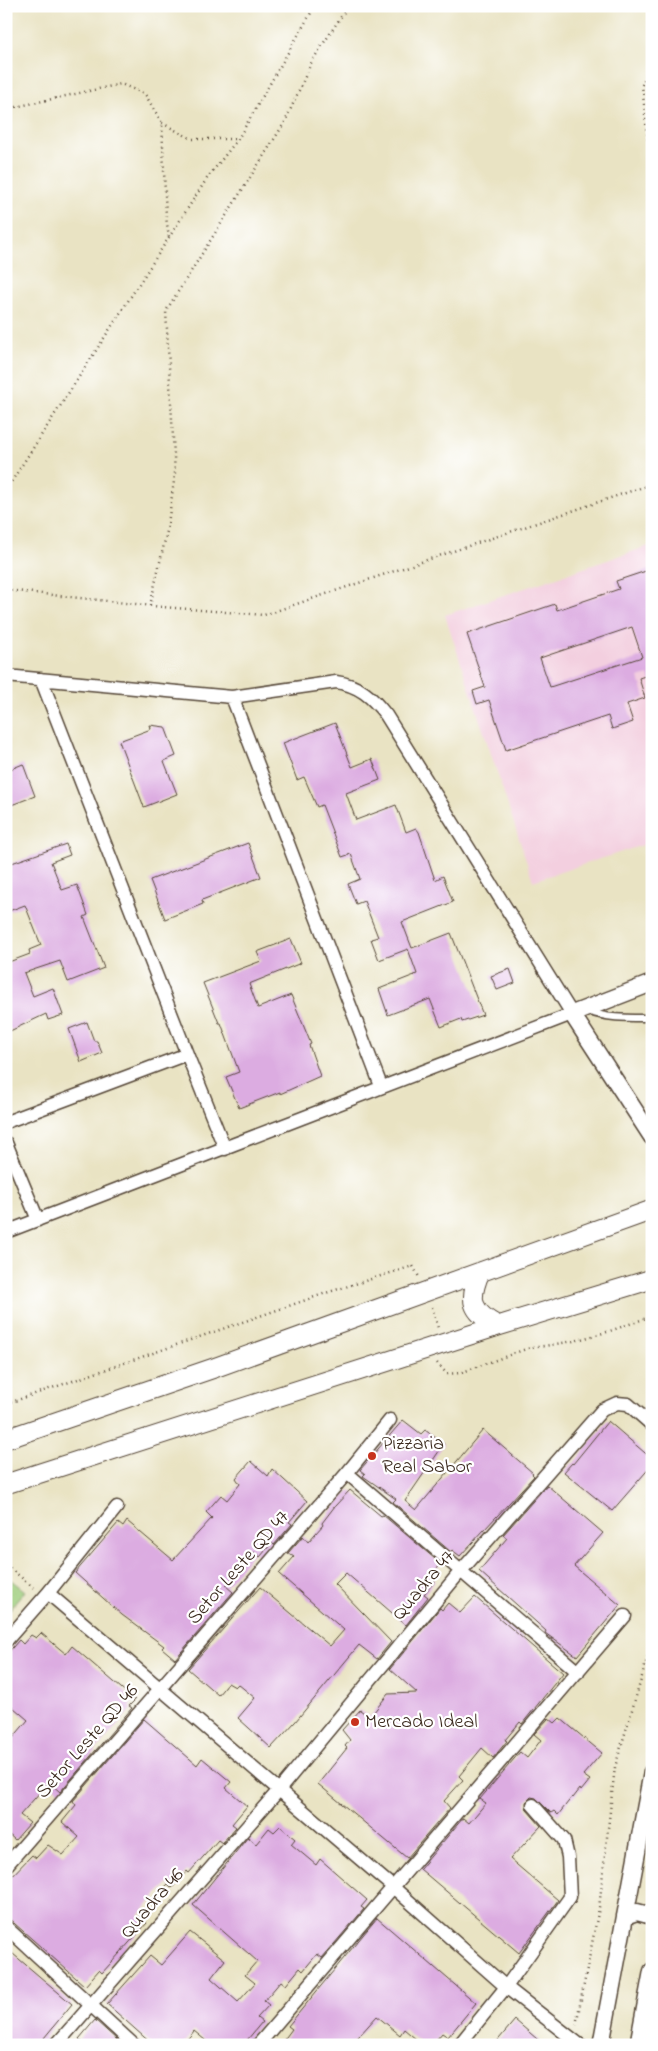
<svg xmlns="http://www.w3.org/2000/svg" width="658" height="2051" font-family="'Indie Flower',sans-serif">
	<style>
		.built { fill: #f3cfdf }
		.green { fill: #9dcc7a; stroke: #6c7b4c }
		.building { fill: #dcace1; fill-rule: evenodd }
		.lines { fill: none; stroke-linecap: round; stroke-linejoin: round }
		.lane-casing { stroke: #554637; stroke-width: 9 }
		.street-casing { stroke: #554637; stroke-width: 15 }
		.secondary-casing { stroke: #554637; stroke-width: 19 }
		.primary-casing { stroke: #554637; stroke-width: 21 }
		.path { stroke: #554637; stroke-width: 2.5; stroke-dasharray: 1 4; stroke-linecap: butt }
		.lane { stroke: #fff; stroke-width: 6 }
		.street { stroke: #fff; stroke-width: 12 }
		.secondary { stroke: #fff; stroke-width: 16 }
		.primary { stroke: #fff; stroke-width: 19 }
		.poi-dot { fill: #c8321e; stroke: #fff; stroke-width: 2 }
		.labels { text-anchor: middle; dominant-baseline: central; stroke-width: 4.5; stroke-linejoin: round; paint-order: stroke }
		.poi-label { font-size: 20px; fill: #3b2a1e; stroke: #fff; text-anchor: start }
		.street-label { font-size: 20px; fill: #3b2a1e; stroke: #fff }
	</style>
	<rect width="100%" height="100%" fill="#fff"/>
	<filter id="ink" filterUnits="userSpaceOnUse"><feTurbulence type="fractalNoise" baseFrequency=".02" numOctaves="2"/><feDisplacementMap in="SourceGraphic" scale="10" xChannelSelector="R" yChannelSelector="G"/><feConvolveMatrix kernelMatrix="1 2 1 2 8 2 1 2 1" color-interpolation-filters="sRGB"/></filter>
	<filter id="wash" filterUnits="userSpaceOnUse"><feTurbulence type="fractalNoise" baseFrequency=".0096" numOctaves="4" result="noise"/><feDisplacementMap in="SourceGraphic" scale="20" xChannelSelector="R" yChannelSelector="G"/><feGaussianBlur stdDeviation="1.12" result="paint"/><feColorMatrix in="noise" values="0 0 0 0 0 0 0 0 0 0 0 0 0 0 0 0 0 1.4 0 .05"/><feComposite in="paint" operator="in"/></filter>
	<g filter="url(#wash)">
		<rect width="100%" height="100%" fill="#e9e3c3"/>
		<path class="built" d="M652 545V842L533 881 445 615Z"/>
		<path class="green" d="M6 1576 25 1591 6 1614Z"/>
		<g id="blocks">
			<path class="building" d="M652 569V681H650L648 675 639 678 645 698 627 704 633 722 612 729 608 716 506 750 489 700 477 704 473 691 485 687 467 634 555 604 557 610 619 589 616 581ZM632 627 642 657 550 687 540 658Z
				M335 723 352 767 372 759 380 780 346 793 356 820 396 805 406 832 416 828 419 832 435 880 443 876 453 902 402 922 412 948 451 933 483 1015 462 1022 461 1019 441 1027 430 999 388 1015 379 989 417 974 408 949 379 960 371 939 378 937 364 901 356 904 348 884 360 879 351 854 342 857 322 805 317 807 304 777 297 780 283 743Z
				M150 725 165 727 176 756 164 761 177 794 144 807 119 741 151 729Z
				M23 764 35 796 6 807V771Z
				M248 843 261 877 202 900 203 904 165 919 150 880Z
				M66 844 70 855 51 862 62 890 77 885 88 915 84 917 104 968 68 982 60 961 24 973 33 996 53 988 63 1015 48 1020 46 1014 10 1031 6 1022V963L30 954 29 950 41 945 25 905 6 912V865Z
				M291 939 301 963 249 984 258 1008 291 995 311 1044 309 1045 320 1076 280 1094V1092L239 1108 226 1077 239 1072 221 1023H219L203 983 261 961 257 952Z
				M510 969 515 983 497 990 491 976Z
				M87 1022 94 1041H97L102 1053 81 1062 69 1029Z
				M403 1420 421 1434 425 1430 444 1444 405 1501 416 1510 483 1430 533 1473 532 1474 534 1476 460 1556 452 1550 451 1552 393 1502 396 1499 363 1476 365 1474 360 1470Z
				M608 1421 652 1459V1465L612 1511 564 1472 572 1463 573 1464Z
				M251 1461 268 1476 272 1469 307 1501 289 1522 292 1524 274 1545 272 1543 260 1557 254 1552 226 1586 233 1592 175 1659 162 1648 164 1646 122 1615 75 1573 118 1523 123 1527 127 1521 173 1560 212 1518 206 1512 221 1495 227 1500 240 1484 236 1478Z
				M547 1485 603 1533 574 1566 620 1605 577 1656 545 1633 546 1631 479 1571 507 1538 503 1535Z
				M350 1490 381 1516 383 1515 441 1564 431 1576 435 1581 424 1594 428 1597 406 1625 346 1573 335 1584 391 1642 377 1659 359 1645 295 1722 271 1748 238 1718 255 1698 238 1684 235 1687 228 1683 218 1695 188 1669 260 1587 330 1646 344 1630 279 1574 294 1557 288 1553 303 1536 308 1542 323 1525 322 1523 335 1506Z
				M475 1597 563 1673 522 1724 520 1722 505 1740 507 1741 493 1758 482 1748 459 1776 463 1780 444 1801 450 1808 407 1858 318 1784 347 1748 345 1746 350 1740 342 1730 360 1710 370 1717 388 1694 417 1693 390 1669 440 1608 442 1610 448 1603 460 1613Z
				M41 1633 66 1654 72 1646 135 1700 129 1706 132 1708 60 1792 49 1782 20 1815 30 1823 15 1840 6 1832V1746L28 1720 6 1701V1655L19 1640 23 1644 31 1635 36 1638Z
				M549 1718 555 1723 560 1718 602 1753 583 1775 590 1780 581 1791 580 1789 573 1798 572 1797 558 1815 554 1811 551 1813 536 1798 531 1797 526 1802 527 1810 541 1826 510 1859 558 1900 519 1953 420 1869 463 1818 469 1823 486 1803 480 1799 520 1752 527 1758 541 1740 534 1734Z
				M144 1719 197 1765 202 1758 231 1782 226 1788 247 1806 232 1824 236 1827 222 1843 218 1840 189 1873 187 1871 172 1888 168 1884 150 1902 139 1916 147 1923 102 1973 99 1970 85 1986 6 1916V1882L32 1855 36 1858 48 1845 63 1855 79 1837 62 1822 76 1805 73 1801Z
				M280 1826 295 1839 291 1844 316 1865 320 1859 367 1900 361 1907 364 1909 322 1958 317 1954 303 1971 300 1968 286 1985 281 1981 264 2001 269 2005 257 2018 262 2022 243 2045H211L194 2031 183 2045H153L107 2004 150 1956 161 1965 190 1932 225 1960 211 1978 238 2002 255 1983 245 1975 257 1961 193 1905 248 1837 256 1844 269 1828 274 1832Z
				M377 1918 476 2003 448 2037 442 2033 432 2045H423L404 2029 400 2035 377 2016 351 2045H280L292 2029 288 2026Z
				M6 1948 72 2004 44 2038 49 2042 48 2045H6Z
				M95 2020 117 2040 113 2045H85L79 2039Z
				M515 2020 544 2045H494Z"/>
		</g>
	</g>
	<g filter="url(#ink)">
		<use href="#blocks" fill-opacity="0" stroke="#554637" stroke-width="1"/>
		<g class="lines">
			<defs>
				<path id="lane" d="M587 1011C608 1019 630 1018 652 1018"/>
				<path id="street" d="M6 676 232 697 336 682C359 685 372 697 386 715L572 1014C383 1085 195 1161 6 1232
					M232 697 381 1086
					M187 1054 225 1149
					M6 1122 187 1054 41 679
					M6 1143 38 1220
					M347 1473 578 1672
					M117 1507 48 1593 394 1888 506 1987 580 2045
					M6 1641 48 1593
					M6 1866 347 1473 390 1420
					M6 1927 134 2045
					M56 2045 279 1790 460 1572 602 1410 617 1403 628 1404 652 1425
					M258 2045 625 1616
					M459 2045 506 1987 570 1897 568 1857 564 1840 533 1805"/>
				<path id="secondary" d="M652 983 572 1014 652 1137
					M625 1916 637 1912 652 1916
					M601 2045 652 1772
					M638 2045 652 1971"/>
				<path id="primary" d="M480 1272C468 1300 471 1312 498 1326
					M6 1439 214 1368 652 1210
					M6 1484 498 1326 652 1279"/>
			</defs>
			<use href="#lane" class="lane-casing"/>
			<use href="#street" class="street-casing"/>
			<use href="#secondary" class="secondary-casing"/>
			<use href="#primary" class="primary-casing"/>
			<path class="path" d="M652 61 642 85 648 142 652 148
				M6 109 121 84 145 94 162 123 166 217 169 237
				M162 123 192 139H238
				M6 490 208 177 238 139 315 6
				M6 590 163 607 264 615 652 484
				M150 606 167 531 175 474 166 311 285 122 312 61 348 6
				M432 1307 438 1328
				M437 1363 447 1374 460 1373 526 1349 574 1341 607 1332 652 1316
				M6 1404 329 1292 413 1266 419 1277
				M6 1565 34 1588
				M576 2025 599 1908 615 1767 646 1663 652 1632"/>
			<use href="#lane" class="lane"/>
			<use href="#street" class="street"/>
			<use href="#secondary" class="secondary"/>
			<use href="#primary" class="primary"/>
		</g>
	</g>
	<g class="poi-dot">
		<circle cx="372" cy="1456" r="5"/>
		<circle cx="355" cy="1722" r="5"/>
	</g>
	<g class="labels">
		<g class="poi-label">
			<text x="382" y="1444">Pizzaria<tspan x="382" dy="23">Real Sabor</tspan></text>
			<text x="365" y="1722">Mercado Ideal</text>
		</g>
		<g class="street-label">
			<text transform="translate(239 1568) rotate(-49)">Setor Leste QD 47</text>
			<text transform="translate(424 1586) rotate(-50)">Quadra 47</text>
			<text transform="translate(88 1742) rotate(-49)">Setor Leste QD 46</text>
			<text transform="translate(153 1904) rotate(-49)">Quadra 46</text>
		</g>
	</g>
	<rect width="658" height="2051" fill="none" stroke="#fff" stroke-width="25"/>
</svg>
